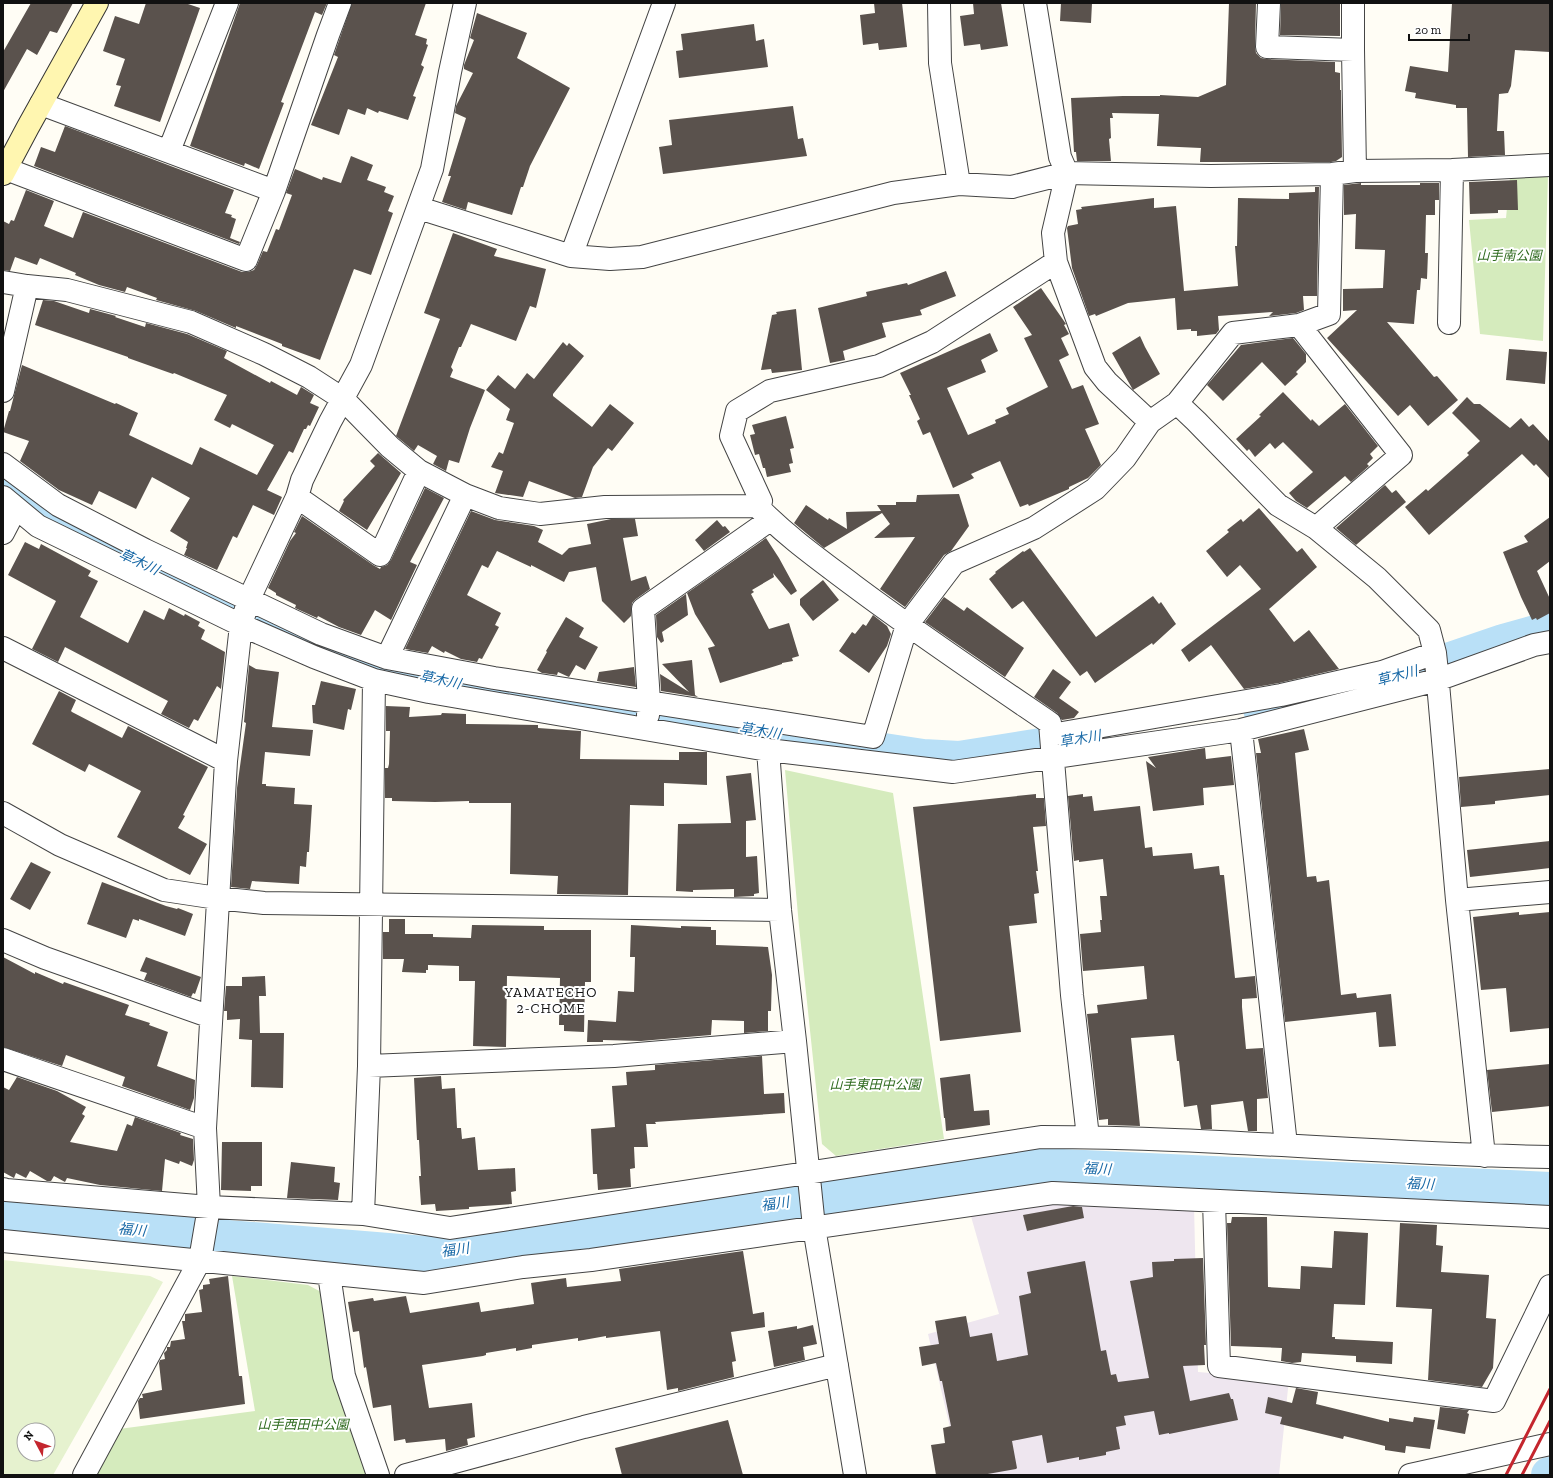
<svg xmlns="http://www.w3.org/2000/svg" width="1553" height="1478" font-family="'Zilla Slab','Noto Sans JP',serif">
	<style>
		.industrial { fill: #eee6ef }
		.green { fill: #d5ebbd }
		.pitch { fill: #e6f2cf; fill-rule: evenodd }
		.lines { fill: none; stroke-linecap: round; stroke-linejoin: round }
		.river { stroke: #b9e0f7; stroke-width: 36 }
		.building { fill: #5a524d }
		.street-casing { stroke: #444; stroke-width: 24 }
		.secondary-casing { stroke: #333; stroke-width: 24 }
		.street { stroke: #fff; stroke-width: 22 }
		.secondary { stroke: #fff6b0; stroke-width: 22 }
		.rail { stroke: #c4262e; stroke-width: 3 }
		.labels { text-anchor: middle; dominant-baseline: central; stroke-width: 4; stroke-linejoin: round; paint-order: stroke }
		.park-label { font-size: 13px; font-style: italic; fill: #2f6b1f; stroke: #fff }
		.water-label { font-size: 14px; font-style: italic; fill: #1768a6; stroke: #fff }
		.neighbourhood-label { font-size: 14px; letter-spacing: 1px; fill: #111; stroke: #fff }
	</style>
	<rect width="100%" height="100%" fill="#fffdf5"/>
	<path class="industrial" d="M1054 1199 1194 1206 1198 1372 1289 1379 1279 1475H944L960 1470 928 1334 999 1314 968 1206Z"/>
	<path class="green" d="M1548 175 1543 341 1480 334 1469 220 1506 218 1510 177Z
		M785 770 893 793 944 1139 836 1156 822 1144 799 926Z
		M232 1276 308 1285 323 1293 366 1475H94L119 1429 255 1411Z"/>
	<path class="pitch" d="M3 1260 150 1276 163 1282 53 1475H3ZM24 1430H48V1454H24Z"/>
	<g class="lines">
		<path class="river" d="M3 479 49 513 97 542 310 641 376 665 436 681 569 703 923 757 959 759 1091 738
			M1261 709 1316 699 1421 670 1503 642 1550 629
			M3 1216 19 1221 425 1254 1041 1166 1550 1190
			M1549 1475H1550"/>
	</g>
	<path class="building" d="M31 3H73L57 33 50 31 37 55 27 49 3 92V52Z
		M146 3H185L200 8 160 122 114 106 121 86 116 85 125 59 103 51 115 16 139 24Z
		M240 3H327L322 15 315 12 281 102 284 103 259 169 245 163 244 166 190 146Z
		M352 3H426L415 35 427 39 426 44 428 45 421 65 424 67 413 96 416 97 408 120 379 111 378 113 367 108 365 115 348 109 339 135 311 125 338 57 334 55Z
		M874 3H902L907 47 879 50 878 43 863 45 860 15 875 13Z
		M973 3H1001L1008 46 981 50 980 44 964 46 960 16 974 14Z
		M1061 3H1092L1091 23 1060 21Z
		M1229 3H1256L1255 46 1256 53 1261 58 1267 59 1335 62V72L1340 73V90H1341L1342 157 1336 161 1331 162H1200L1201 148 1157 146 1159 114 1112 113 1113 118H1110L1111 138 1109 139 1111 161H1077L1076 152H1074L1071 98 1123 96H1160V95L1198 97 1226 85Z
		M1281 3H1340V36L1280 35Z
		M1452 3H1550V52L1515 50 1511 86 1508 93 1499 94 1497 131H1504L1505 155 1468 157 1467 108H1456V105L1415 98 1416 93 1405 91 1410 66 1448 72Z
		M477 13 527 33 517 58 570 88 530 166 523 187H521L520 190 512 215 468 202 466 210 442 202 451 176H448L466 118 455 113 456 106 473 73 464 69V65L474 40 470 38Z
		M754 24 756 41 764 39 768 67 679 78 676 51 683 50 681 34Z
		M793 106 798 139 803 138 807 156 663 174 659 147 672 145 669 120Z
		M65 126 234 190 225 213 232 215 231 217 236 219 230 238 240 242 239 244 34 166 41 147 55 152Z
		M351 156 373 165 367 180 386 187 384 192 394 196 388 211 393 213 371 275 354 269 320 360 282 346V344L236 326V328L196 311 156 300 157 298 127 287 125 292 99 285 75 275 76 273 40 258 37 265 15 257 10 271 3 270V221L9 224 11 220 14 221 26 190 54 201 44 226 73 238 83 212 242 272H248L254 270 257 265 263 251 267 252 276 229 279 230 292 195 286 193 295 169 322 180 323 177 341 183Z
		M1517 180 1518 210H1498V213L1470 214 1469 182Z
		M1361 183V185H1420V183H1439V200H1435V215H1426L1425 253H1428L1427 279 1421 278 1420 290H1417L1414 324 1387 322 1434 377 1437 376 1458 400 1428 426 1410 405 1398 416 1327 338 1357 310 1343 311V289L1383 288 1385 250 1355 249 1356 214 1344 215V185Z
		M1315 187H1319L1317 296H1303L1304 310 1296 313 1269 316 1273 312 1218 316 1219 330 1216 334 1197 336V331H1191V329L1177 330 1175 298 1128 303 1096 316 1095 314 1089 316 1072 268 1067 228 1068 226 1078 224 1076 210 1082 209 1081 207 1154 198V208L1176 206 1184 291 1238 286 1235 246H1237L1238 198 1289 199V193L1315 192Z
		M453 233 497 249 494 256 546 269 536 308 530 306 516 341 471 324 461 347H459L451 367 453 370 450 377 485 390 470 428 459 463 449 460 446 471 433 464 437 456 418 445 414 451 396 436 440 319 424 313Z
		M946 271 956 296 920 310 922 315 882 323 886 337 843 351 845 360 830 363 818 308 867 296 866 292 907 283 908 285Z
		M1041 288 1066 324 1064 325 1069 334 1061 338 1069 355 1059 360 1072 389 1083 385 1099 424 1085 429 1101 465 1088 478 1069 487V489L1029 506 1028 504 1020 507 1000 461 971 474 974 478 953 488 930 432 923 435 917 421 920 419 909 395H911L900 373 990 333 998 351 981 360 986 372 947 388 968 435 996 423 995 420 1009 414 1006 408 1048 387 1024 338 1032 335 1013 307Z
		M43 300 54 301 89 313 90 309 116 316 115 317 145 327 146 323 187 334 227 351 224 358 270 383 271 381 297 395 301 387 314 395 310 403 319 407 310 426 308 425 306 429H304L293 453 289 451 267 490 282 497 274 515 253 505 237 538 233 536 217 570 184 555 187 548H186L188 542 170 531 190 498 152 477 136 509 99 491 92 505 59 490 20 461 29 441 3 432 9 411H10L22 365 115 404 116 403 138 413 129 435 192 465 200 447 257 475 274 445 232 424 230 428 214 420 227 395 174 373 173 374 128 358V357L35 325Z
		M796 309 802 370 772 373 771 369 761 370 772 315 777 314 776 312Z
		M1140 336 1145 347 1160 374 1133 390 1112 353Z
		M1293 338 1306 354V362L1296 372 1298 374 1285 386 1262 362 1223 401 1207 385 1241 345Z
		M563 342 567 346 569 343 584 356 553 394V396L592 427 610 404 634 423 612 451 608 448 593 467 582 497 575 498 529 481 523 497 495 493 503 471 491 467 499 452 503 454 514 423 506 420 510 409 486 390 498 375 515 389 527 373 534 379Z
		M1509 349 1547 352 1545 384 1506 380Z
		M1283 392 1311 421 1312 419 1319 426 1345 404 1378 446 1370 454 1373 458 1367 464 1369 466 1351 482 1345 476 1307 508 1296 501 1289 493 1313 472 1283 442 1275 449 1270 443 1255 457 1249 449 1247 451 1236 439 1261 416 1259 415Z
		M1467 397 1474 404H1480L1510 428 1521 418 1529 427 1533 424 1550 442V479L1536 464 1534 466 1522 454 1429 535 1405 507 1426 489 1428 491 1469 455 1467 453 1480 441 1452 413Z
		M786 416 794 448 790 449 793 463 789 464 791 472 767 477 765 468H763L759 454 755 455 750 435 755 434 752 425Z
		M378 453 401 473 367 530 339 511 344 501 343 500 375 466 370 461Z
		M1385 485 1392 493 1396 490 1406 502 1356 545 1336 528Z
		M425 488 444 498 410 562 417 565 391 620 375 610 361 635 339 627 318 616 317 618 295 608 296 605 276 595V593L268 588 290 541 296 533 294 532 302 516 373 565 380 569 381 567 387 565 391 560Z
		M959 494 969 526 951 551 944 555 905 607 880 589 915 537 874 538 890 524 882 513 824 548 794 523 806 505 828 520 829 518 847 529 846 512 881 511 877 505H896V502H916L917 495Z
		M1259 508 1297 552 1302 548 1317 567 1269 609 1294 642 1309 630 1339 669 1279 683 1244 689 1211 645 1189 662 1181 650 1261 589 1240 565 1227 577 1206 551 1229 532 1227 530 1241 519 1243 522Z
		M471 511 495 520 534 526 543 530 538 542 562 555 569 548 591 544 587 524 611 519H635L638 536 623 538 631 581 646 576 650 589 636 599 632 603 631 616 624 623 602 601 596 567 569 572 564 582 531 565V567L497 551 488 568 482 565 467 595 501 613 495 625 499 627 482 659 479 658 477 662 461 659 445 651 444 653 432 646 428 653 405 649Z
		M1550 517V561L1537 571 1550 599V613L1537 620 1536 618 1532 620 1521 597 1503 552 1528 542 1524 536Z
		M717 520 723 527 725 526 730 532 704 551 695 540Z
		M766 538 779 558 797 591 791 595 773 573 774 577 752 590 754 592 751 594 769 629 789 623 799 656 792 658 793 661 782 663V664L720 683 708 648 715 646 695 614 687 593Z
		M25 542 39 549 41 544 91 571 88 576 98 581 80 617 128 643 144 610 164 620 169 608 184 616 185 614 200 622 198 626 205 630 201 639 225 652 221 689 217 686 198 721 194 719 189 728 161 714 168 701 65 647 58 662 32 649 56 601 8 575Z
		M1030 548 1096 637 1153 596 1159 604 1161 602 1176 624 1153 645 1152 643 1095 683 1087 671 1080 676 1023 601 1012 609 989 579 996 573 995 572 1023 551 1024 552Z
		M823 580 839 600 813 621 800 605V599Z
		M686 594 688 615 662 632 664 641 661 643 657 637 656 615Z
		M944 597 964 611 967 607 1024 648 1005 677 925 622Z
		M873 615 887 626 891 634 887 646 869 673 839 651 852 632 855 634 863 624 866 626Z
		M566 617 584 628 579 637 598 647 585 670 576 665 569 677 558 672 557 675 542 673 537 670 547 652 546 651Z
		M692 660 695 695 698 697 661 691 660 674 689 692 662 664Z
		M249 665 256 669 279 672 272 727 313 730 310 756 265 752 262 784H266V786L295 788 294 804 312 805 309 852H307L306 867 300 866 299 884 252 881 250 889 231 887 237 788 246 723 244 722Z
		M634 667 636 687 597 681 599 672Z
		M1053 669 1071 682 1059 698 1079 712 1074 718 1062 720 1057 713 1034 697Z
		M321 681 356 689 351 710 348 709 344 730 313 723 312 705H315Z
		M59 691 76 700 71 711 72 712 122 738 128 726 208 767 183 815 185 816 178 828 207 844 190 875 117 837 141 791 89 764 85 772 32 744Z
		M386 706 410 707 409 717 441 715 442 713 466 714V724L538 725V728L581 731 580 759 679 760V752H707V785L664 783V806L630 805 628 895 557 894 558 876 510 874 511 803H469V801L435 802 392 801V798H385V768H388L389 764 390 731H386Z
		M1304 729 1309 750 1295 753 1307 877 1316 876 1317 882 1329 880 1341 995 1356 993 1357 998 1391 994 1396 1046 1379 1047 1376 1012 1285 1022 1256 753H1261L1258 739Z
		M1205 748 1206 759 1231 756 1234 785 1203 788 1204 805 1153 811 1146 761 1156 768 1148 757Z
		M1550 769V795L1495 801V804L1461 807 1459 777Z
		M751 773 756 820 746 821V857L757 856 759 893 754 894V896L734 897V889L693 890V892L676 891 678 824 731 823 726 776Z
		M1036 794V798H1044L1046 826 1033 827 1038 871H1036L1039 893 1034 894 1037 923 1009 926 1021 1032 940 1041 913 807Z
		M1083 794V797L1092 796 1094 811 1140 806 1145 848 1152 847 1153 856 1192 853 1194 869 1219 866 1220 875H1224L1235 978 1255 976 1257 998 1242 999V1007L1246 1049 1263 1048 1268 1098 1257 1099V1131H1248L1243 1101 1211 1105 1212 1129H1201L1197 1105 1184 1107 1179 1061H1177L1174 1035 1131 1038 1140 1126 1108 1125V1119L1099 1120 1087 1014 1098 1013 1097 1005 1147 999 1144 966 1083 971 1080 934 1101 932 1100 920H1102L1100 896H1107L1103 859 1079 862V860L1074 861 1068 796Z
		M1550 841V868L1470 877 1467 850Z
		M31 862 51 872 30 910 10 899Z
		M102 882 166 906 177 909 178 908 193 914 185 936 139 919V921L133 919 126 938 87 924Z
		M1519 912V915L1550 912V1028L1510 1032 1506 988 1481 990 1473 917Z
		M389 919H405V934H433V937L471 938 472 925 544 926V930H591V982H585L584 1032 564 1031V1025H559L560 978 507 976 506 1047 473 1046 475 981H459V966L428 965V970H426V973L402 972 404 959H383V932H389Z
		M631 925 681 928V926L711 927V930H716V945L768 947 772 975 771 1011H768V1031L744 1033V1021L712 1020 711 1035 641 1041 603 1040V1042H587L588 1020 616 1022 618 991 634 992 635 957H630Z
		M3 957 35 974V972L63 984 64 982 129 1005 125 1015 150 1023 149 1025 168 1032 157 1066 195 1080 194 1098 190 1110 122 1086 125 1077 66 1055 62 1066 3 1047Z
		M146 957 201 977 195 994 193 993 191 997 144 980 147 973 140 971Z
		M265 976 266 996H259L260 1033H284L283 1088 251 1087 252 1040 239 1039 240 1019 227 1020V1011H224L226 986H242V977Z
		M762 1056 764 1094 784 1093 785 1113 655 1122 656 1124H646L648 1147H634L635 1168 630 1169 631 1187 598 1190 597 1174H593L591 1129 615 1127 612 1086 627 1085 626 1072 655 1070V1065Z
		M1550 1064V1106L1492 1112 1487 1070Z
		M970 1074 974 1111 989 1110 990 1125 946 1131 945 1118H944L940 1078Z
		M441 1076 442 1089 455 1088 457 1128H461L462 1139 475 1137 478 1170 515 1168 516 1191 511 1192 512 1204 469 1207V1209L436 1211 435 1204 421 1205 419 1176H421L419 1140H417L414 1078Z
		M17 1077 57 1091 86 1107 82 1114 85 1116 70 1142 117 1151 127 1124 132 1126 135 1117 181 1133 180 1135 193 1139 194 1160 192 1166 180 1161 179 1164 165 1159 162 1191 100 1185 67 1178 65 1182 54 1176 51 1181H47L30 1171 26 1178 16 1173 14 1178 3 1172V1087L9 1090Z
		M222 1142H262V1186H251V1191L221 1190Z
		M291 1162 335 1167 334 1182 340 1183 338 1200 287 1198Z
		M1073 1206 1082 1207 1084 1218 1027 1231 1023 1215Z
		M1232 1217H1267L1268 1287 1300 1289 1301 1266 1332 1268 1334 1231 1368 1233 1365 1305 1334 1304 1332 1337H1335V1339L1393 1342 1392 1364 1356 1362V1356L1302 1353 1301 1362 1292 1363 1281 1361 1282 1348 1231 1346 1227 1223H1231Z
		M1400 1223 1437 1225 1436 1245 1443 1246 1441 1272 1489 1275 1486 1318 1496 1319 1493 1368 1482 1387 1428 1380 1432 1309 1396 1307Z
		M743 1251 753 1314 764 1312 765 1327 731 1332 736 1361 732 1362 734 1377 678 1391V1388L667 1390 660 1331 606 1338V1336L578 1341V1338L532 1345V1348L516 1351V1348L486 1353V1355L483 1356 422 1365 429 1408 472 1403 475 1437 467 1439 468 1445 450 1450 446 1451 445 1439 406 1443 405 1439 394 1441 391 1405 373 1408 366 1367 364 1368 359 1331 353 1332 348 1302 373 1298 374 1301 406 1296 410 1313 479 1302 481 1312 534 1304 531 1283 566 1278 567 1287 621 1281 619 1269Z
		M1203 1258 1206 1345H1204L1205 1365 1183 1366 1190 1401 1229 1393 1231 1399H1233L1238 1420 1169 1434V1433L1159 1435 1154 1411 1124 1416 1126 1425 1116 1427 1120 1449 1106 1452V1455L1079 1460V1457L1047 1463 1042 1435 1012 1441 1017 1468 1016 1469 982 1475H936L931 1445 945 1443 943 1428 951 1426 942 1381H940L936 1363 922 1366 919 1347 939 1344 935 1321 966 1316 970 1337 992 1333 997 1361 1028 1355 1019 1296 1031 1293 1027 1272 1085 1261 1101 1351 1106 1350 1111 1375 1116 1374 1118 1382 1149 1378 1130 1281 1153 1277 1152 1262 1174 1261V1259Z
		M228 1276 239 1376H242L245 1404 140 1419 138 1401 140 1398H143L142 1394 162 1390 159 1363 160 1360 165 1359 164 1353 167 1350V1347H170L171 1341 185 1339 182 1321H185V1314L202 1312 199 1290 203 1289V1285L210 1284 209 1279Z
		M813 1325 817 1344 803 1347 805 1360 774 1367 768 1331 797 1326V1329Z
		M1296 1388 1318 1392 1316 1404 1389 1422V1418L1413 1422 1414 1417 1435 1420 1430 1449 1406 1446 1405 1453 1385 1450V1446L1344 1436 1343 1439 1280 1424 1282 1417 1265 1413 1268 1397 1292 1403Z
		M1440 1407 1469 1410 1467 1413 1469 1414 1465 1434 1437 1429Z
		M728 1420 743 1475H622L615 1448Z"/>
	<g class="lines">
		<defs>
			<path id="street" d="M939 3 940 63 959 184 1012 187 1067 173 1211 176 1332 174 1355 171 1452 170 1550 165
				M1035 3 1060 157 1067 173 1053 233 1056 262 1095 367 1107 382 1150 422
				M1269 3 1267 47 1353 50
				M1353 3V50L1355 171
				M41 104 274 191
				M169 151 227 3
				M6 169 246 260 274 191 328 35 340 3
				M419 208 571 256 610 259 642 257 893 193 959 184
				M571 256 664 3
				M1056 262 932 342 879 366 770 391 737 411 731 436 761 501 757 506C786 536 820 560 853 585 917 633 984 678 1050 723L1072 995 1088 1137
				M3 282 27 286 67 290 191 322 264 354 309 377 343 399 390 447 419 471 465 495 499 508 540 514 605 507 757 506
				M1449 323 1452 170
				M1299 325 1401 455 1316 528
				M3 391 27 286
				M1177 403 1196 421 1278 505 1316 528 1377 578 1429 630 1435 653 1437 672 1457 900 1484 1156
				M3 464 58 505 145 550 321 634 387 658 494 678 873 737 907 625 954 563 1034 528 1095 489 1125 458 1150 422 1177 403 1233 333 1299 325 1329 314 1332 174
				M3 497 38 526 241 625 314 657 374 680 429 692 768 750 953 772 1241 730 1437 680 1534 645 1550 642
				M297 497 380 555 419 471
				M3 533 16 508
				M3 648 226 761
				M387 658 465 495
				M648 715 649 701 643 609 770 520
				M1241 730 1286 1145
				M1051 735 1281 695 1382 672 1435 653
				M768 750 780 910 795 1041 814 1227 855 1475
				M3 813 60 845 164 890 217 898 264 903 780 910
				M1457 900 1550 892
				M3 940 45 958 211 1017
				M3 1059 205 1128
				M369 1066 614 1056 795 1041
				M3 1189 6 1190 209 1207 363 1214 450 1228 1041 1137C1211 1137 1380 1154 1550 1157
				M1214 1201 1219 1366 1494 1401 1550 1286
				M363 1214 369 1066 374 680
				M3 1241 424 1283 523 1267 591 1260 1053 1193 1550 1217
				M329 1274 344 1376 378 1475
				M84 1475 200 1260 209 1207 205 1128 226 761 241 625 249 599 297 497 302 480 330 422 361 365 432 169 450 72 465 3
				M406 1475 584 1427 837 1365
				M1410 1475 1550 1444"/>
			<path id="secondary" d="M3 174 28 127 97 3"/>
		</defs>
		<use href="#street" class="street-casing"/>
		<use href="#secondary" class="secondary-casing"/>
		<use href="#street" class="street"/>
		<use href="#secondary" class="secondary"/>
		<path class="rail" d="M1506 1475 1550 1389
			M1522 1475 1550 1421"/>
	</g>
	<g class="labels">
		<g class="park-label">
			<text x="1509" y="255">山手南公園</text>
			<text x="875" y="1084">山手東田中公園</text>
			<text x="303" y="1424">山手西田中公園</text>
		</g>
		<g class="water-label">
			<text transform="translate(139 562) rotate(25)">草木川</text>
			<text transform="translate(1397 676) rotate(-15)">草木川</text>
			<text transform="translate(440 680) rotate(12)">草木川</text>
			<text transform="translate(760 731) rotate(9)">草木川</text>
			<text transform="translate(1080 739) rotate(-10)">草木川</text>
			<text transform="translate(1097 1169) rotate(3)">福川</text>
			<text transform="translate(1420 1184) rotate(3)">福川</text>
			<text transform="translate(775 1204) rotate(-8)">福川</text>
			<text transform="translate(132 1230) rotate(5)">福川</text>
			<text transform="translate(455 1250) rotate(-8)">福川</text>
		</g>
		<g class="neighbourhood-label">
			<text x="551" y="992">YAMATECHO<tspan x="551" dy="16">2-CHOME</tspan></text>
		</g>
	</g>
	<rect width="1553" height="1478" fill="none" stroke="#111111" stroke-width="8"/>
	<g transform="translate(36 1442) rotate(311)"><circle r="19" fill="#ffffff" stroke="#a0a0a0"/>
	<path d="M0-3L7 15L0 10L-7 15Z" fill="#c4262e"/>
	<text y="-6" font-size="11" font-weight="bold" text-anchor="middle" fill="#111111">N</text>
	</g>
	<path d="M1409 34v6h60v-6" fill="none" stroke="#111111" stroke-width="2"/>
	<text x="1415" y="34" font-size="12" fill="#111111" stroke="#ffffff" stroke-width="3" paint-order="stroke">20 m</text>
</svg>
